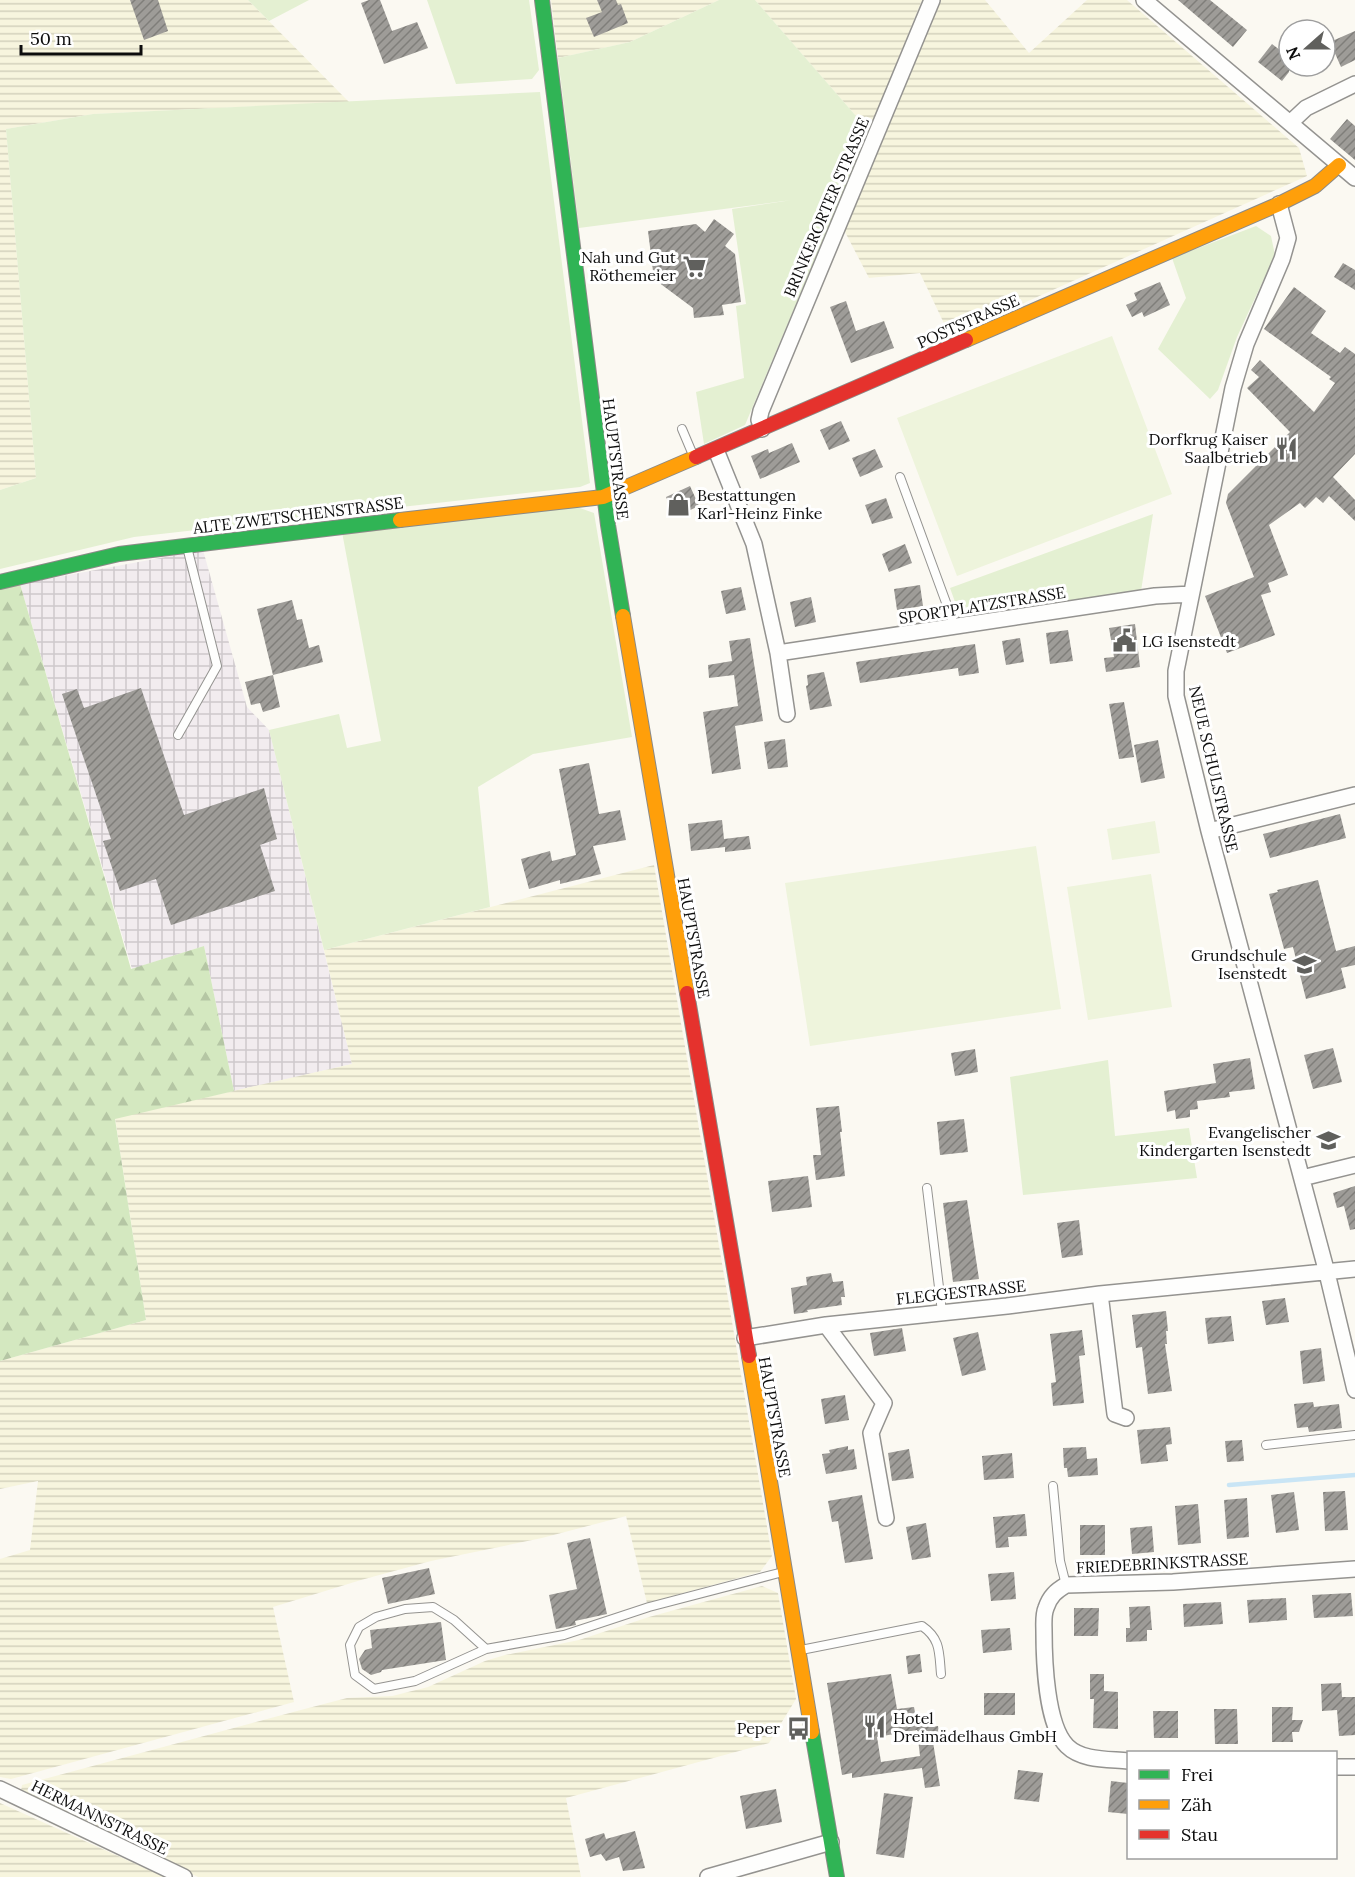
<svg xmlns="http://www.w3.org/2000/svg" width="1355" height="1877" font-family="Lora,serif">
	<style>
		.industrial { fill: url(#industrial-grid) }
		.farmland { fill: url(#farmland-rules) }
		.grass { fill: #e4f0d2 }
		.forest { fill: url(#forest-firs) }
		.pitch { fill: #eef4dc }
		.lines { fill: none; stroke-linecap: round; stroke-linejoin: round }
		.stream { stroke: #c9e5f5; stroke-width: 4.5 }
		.building { fill: url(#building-hatch); fill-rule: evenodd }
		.lane-casing { stroke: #949390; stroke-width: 10 }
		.street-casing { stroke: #949390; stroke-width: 18 }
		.fast-casing { stroke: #8b8a87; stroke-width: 16 }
		.slow-casing { stroke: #8b8a87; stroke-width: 16 }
		.jam-casing { stroke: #8b8a87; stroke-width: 16 }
		.lane { stroke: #fefefd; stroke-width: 8 }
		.street { stroke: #fefefd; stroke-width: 15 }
		.fast { stroke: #30b455; stroke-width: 14 }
		.slow { stroke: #ff9f0a; stroke-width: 14 }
		.jam { stroke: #e5322d; stroke-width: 14 }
		.labels { text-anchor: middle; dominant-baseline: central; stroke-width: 6; stroke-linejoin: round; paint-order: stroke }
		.street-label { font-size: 16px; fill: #0d0d0d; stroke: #fff }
		.poi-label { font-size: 16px; fill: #0d0d0d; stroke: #fff; text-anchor: end }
	</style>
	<defs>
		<pattern id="industrial-grid" width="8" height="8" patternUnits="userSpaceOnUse" patternTransform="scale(1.5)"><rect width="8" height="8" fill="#f2ecef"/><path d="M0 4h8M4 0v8" fill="none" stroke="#cec9cc"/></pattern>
		<pattern id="farmland-rules" width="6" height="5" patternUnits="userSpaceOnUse" patternTransform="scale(1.5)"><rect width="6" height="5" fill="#f7f5de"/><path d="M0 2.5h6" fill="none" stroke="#d3d1bd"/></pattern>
		<pattern id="forest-firs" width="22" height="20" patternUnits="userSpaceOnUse" patternTransform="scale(1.5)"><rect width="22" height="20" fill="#d4e8c0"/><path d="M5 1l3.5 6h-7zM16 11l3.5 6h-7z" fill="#b5c6a4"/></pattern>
		<pattern id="building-hatch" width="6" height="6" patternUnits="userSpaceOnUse" patternTransform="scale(1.5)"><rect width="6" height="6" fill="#9e9c98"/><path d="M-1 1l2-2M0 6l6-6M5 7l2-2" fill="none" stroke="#7f7e7a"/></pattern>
	</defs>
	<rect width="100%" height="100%" fill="#fbf9f2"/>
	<path class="industrial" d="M203 550 247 707 269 730 352 1064 234 1091 204 946 132 969 20 584Z"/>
	<path class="farmland" d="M0 0H248L349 102 93 114 6 129 36 478 0 490Z
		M551 0H719L630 42 558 58Z
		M755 0H922L869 131Z
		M938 0H985L1029 53 1087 0H1127L1299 148 1307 176 950 336 920 273 869 278 844 230Z
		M654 865 772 1556 760 1572 647 1603 626 1516 542 1538 431 1561 361 1580 273 1607 294 1702 11 1779 0 1777V1559L30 1550 38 1481 0 1489V1361L146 1320 115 1118 352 1064 324 950Z
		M762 1586 778 1593 796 1699 769 1743 566 1798 581 1877H198L21 1791 22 1785 297 1711 347 1698 392 1696 428 1687 485 1661 505 1655 579 1640 649 1617Z
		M0 1803 165 1877H0Z"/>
	<path class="grass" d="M248 0H309L269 21Z
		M427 0H529L539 70 532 79 456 84Z
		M719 0H755L869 131 745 425 704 444 696 392 744 378 736 306 746 304 732 209 792 200 579 228 558 58 630 42Z
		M540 92 590 483 580 487 134 537 0 569V490L36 478 6 129 93 114Z
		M1256 226 1271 236 1275 255 1237 337 1218 390 1210 399 1158 349 1186 298 1172 258Z
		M577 507 594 513 632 737 533 754 478 787 490 907 324 950 269 730 339 714 347 748 381 741 342 532Z
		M1153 514 1141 591 966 619 959 613 950 588Z
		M1108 1060 1115 1136 1189 1128 1197 1178 1023 1195 1010 1077Z"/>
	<path class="forest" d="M20 584 131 969 204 946 234 1091 115 1119 146 1320 0 1361V588Z"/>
	<path class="pitch" d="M1112 336 1172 494 957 576 897 418Z
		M1155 821 1160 853 1112 860 1107 829Z
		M1036 846 1061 1009 810 1046 785 883Z
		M1151 874 1172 1007 1088 1020 1067 887Z"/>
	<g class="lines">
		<path class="stream" d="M1229 1485 1355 1475"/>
	</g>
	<path class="building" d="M130 0H158L168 31 144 40Z
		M369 0H380L392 31 417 22 428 48 384 64 361 3Z
		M597 0H616L618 5 621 4 628 23 594 37 586 18 602 12Z
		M1178 0H1210L1247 30 1233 47Z
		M1355 31V60L1341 67 1330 42Z
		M1272 44 1289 57V72L1282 81 1258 62Z
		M1347 119 1355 126V160L1330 139Z
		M714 219 734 234 725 246 735 254 741 302 722 305 724 315 694 318 693 308 654 279 648 231 696 224 705 232Z
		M1343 263 1355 270V290L1334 277Z
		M1160 282 1170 305 1144 317 1142 312 1132 317 1126 305 1137 300 1134 293Z
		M1294 287 1326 311 1311 333 1340 353 1345 347 1355 354V454L1333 477 1355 500V521L1329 496 1323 503 1316 497 1305 508 1300 503 1269 525 1288 575 1268 583 1271 592 1261 595 1275 635 1227 653 1205 596 1254 577 1226 503 1228 494 1290 432 1247 388 1259 377 1251 370 1260 360 1314 412 1335 383 1329 379 1331 377 1264 329Z
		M846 301 856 331 884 321 894 348 851 363 830 307Z
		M841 421 850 441 829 450 820 430Z
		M792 443 800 462 760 479 751 456 768 449 769 453Z
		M875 449 883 467 860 477 852 458Z
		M690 486 699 506 675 517 666 497Z
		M886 498 893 518 872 524 865 505Z
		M905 544 912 563 889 572 882 554Z
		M920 585 923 606 897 610 894 589Z
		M741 587 746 610 726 614 721 591Z
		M811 597 816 622 795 627 790 602Z
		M292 600 297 620 302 619 309 648 319 645 323 662 273 675 257 609Z
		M1135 624 1140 667 1106 672 1104 658 1114 657 1109 628Z
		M1068 630 1073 661 1050 664 1046 633Z
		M750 638 763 721 735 726 741 769 712 774 703 712 738 706 734 675 709 678 708 665 732 661 729 641Z
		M1020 638 1024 662 1006 665 1002 641Z
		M975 644 979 673 959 676 958 668 860 683 856 662Z
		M824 672 832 706 810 710 806 686 808 685 807 675Z
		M273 675 280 707 263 712 260 703 251 705 245 682Z
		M141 688 184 815 264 788 277 839 260 845 275 891 171 925 156 879 120 891 103 841 111 839 62 694 77 689 84 708Z
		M1124 702 1134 757 1119 759 1109 704Z
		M785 739 788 767 768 769 764 742Z
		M1158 740 1165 778 1141 783 1134 745Z
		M589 763 599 814 620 810 626 840 593 846 601 874 560 884V880L529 889 521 859 550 851 552 861 576 855 559 769Z
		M1340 814 1346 838 1270 858 1263 834Z
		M722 820 724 839 749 836 751 849 725 852V847L691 851 688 824Z
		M1318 880 1336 951 1355 946V965L1341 968 1346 988 1306 999 1293 947 1284 949 1269 894 1278 892 1277 890Z
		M1333 1048 1342 1082 1313 1089 1304 1055Z
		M975 1049 978 1072 955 1076 951 1053Z
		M1250 1058 1255 1089 1229 1092 1230 1097 1197 1101 1198 1109 1190 1110V1117L1176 1119 1175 1110 1167 1112 1164 1091 1216 1083 1213 1064Z
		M839 1106 842 1132H840L845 1176 816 1180 813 1155H821L816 1108Z
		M964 1119 968 1152 940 1155 937 1122Z
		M808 1176 812 1207 772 1212 768 1181Z
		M1355 1186V1229L1350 1230 1344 1206 1337 1208 1333 1193Z
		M967 1200 979 1279 953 1282 943 1203Z
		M1079 1220 1083 1255 1062 1258 1057 1223Z
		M831 1273 833 1282 843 1281 845 1297H841L842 1305 807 1310 808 1312 794 1314 791 1288 807 1285 806 1277Z
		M1285 1298 1289 1322 1266 1325 1262 1301Z
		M1166 1311 1168 1331H1166L1167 1344H1165L1172 1391 1148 1394 1142 1347 1136 1348 1132 1315Z
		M1231 1316 1234 1341 1208 1344 1205 1318Z
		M902 1328 906 1351 874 1356 870 1333Z
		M1082 1330 1085 1355 1079 1356 1084 1403 1053 1406 1051 1383 1056 1382 1050 1334Z
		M978 1332 986 1370 962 1376 953 1338Z
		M1321 1348 1325 1381 1303 1384 1300 1351Z
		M845 1395 849 1420 825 1424 821 1399Z
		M1313 1402 1314 1407 1339 1404 1342 1428 1309 1432 1308 1427 1297 1428 1294 1404Z
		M1170 1427 1172 1444 1166 1445 1168 1461 1141 1464 1137 1430Z
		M1242 1440 1244 1461 1227 1462 1225 1441Z
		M848 1446V1450L854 1449 857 1469 826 1474 822 1454 830 1453 829 1450Z
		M1086 1447 1087 1459 1097 1458 1098 1475 1068 1477 1067 1468H1064L1063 1448Z
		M909 1449 914 1478 892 1481 888 1453Z
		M1012 1453 1014 1478 984 1480 982 1456Z
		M1345 1491 1348 1530 1325 1531 1323 1492Z
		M1294 1492 1299 1530 1276 1533 1271 1495Z
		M862 1495 873 1559 845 1563 838 1521 832 1522 828 1501Z
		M1247 1498 1249 1537 1227 1539 1224 1500Z
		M1198 1504 1201 1543 1178 1545 1175 1506Z
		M1025 1514 1027 1536 1008 1537 1009 1547 996 1548 993 1517Z
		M926 1523 931 1557 912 1560 906 1527Z
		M1080 1525H1105V1555H1080Z
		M1152 1526 1154 1552 1132 1554 1130 1528Z
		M590 1538 607 1614 575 1621 576 1625 556 1629 549 1595 577 1589 567 1543Z
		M429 1568 435 1594 388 1604 382 1578Z
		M1014 1572 1016 1599 991 1601 988 1574Z
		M1351 1593 1353 1616 1314 1618 1312 1595Z
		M1286 1598 1287 1620 1249 1623 1247 1600Z
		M1221 1602 1223 1624 1184 1627 1183 1604Z
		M1150 1606 1152 1630H1147V1641L1126 1642V1628H1130L1129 1607Z
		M1074 1608H1099L1098 1636H1074Z
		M441 1622 446 1660 382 1670 381 1672 371 1675 362 1669 359 1659 365 1650 372 1648 370 1630Z
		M1010 1628 1012 1650 983 1653 981 1630Z
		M920 1654 922 1672 908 1674 906 1656Z
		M891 1674 897 1709 914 1707 917 1723 930 1721 931 1727 938 1726 940 1741 933 1742 940 1786 925 1788 922 1768 852 1778V1773L842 1775 827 1683ZM917 1730 920 1756 881 1762 877 1737Z
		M1090 1674H1104V1691L1118 1692V1729L1093 1728 1094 1699H1090Z
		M1341 1683 1342 1697H1355V1735L1339 1736 1337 1710 1322 1711 1321 1684Z
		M984 1693H1015V1715H984Z
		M1272 1707H1293L1292 1720H1303L1299 1732H1292L1293 1742H1272Z
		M1214 1709H1237L1238 1744H1215Z
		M1153 1711H1178V1738H1154Z
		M1018 1770 1043 1773 1039 1802 1014 1799Z
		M1111 1781 1128 1783V1814L1108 1812Z
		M776 1789 782 1822 746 1829 740 1796Z
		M884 1793 913 1797 904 1858 876 1854Z
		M635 1831 645 1868 623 1871 619 1857 606 1861 601 1854 590 1857 585 1839 604 1833 606 1839Z"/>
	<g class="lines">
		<defs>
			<path id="lane" d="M682 429 693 455
				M900 477 955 627
				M178 735 217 666 187 547
				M927 1188 942 1312
				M1266 1445 1355 1435
				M1053 1486 1060 1561 1066 1585
				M486 1649 454 1620 433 1607 405 1609 376 1617 359 1627 350 1645 355 1675 374 1689 415 1681 486 1649 564 1635 649 1607 783 1572
				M801 1650 922 1626C941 1639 939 1653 941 1674"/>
			<path id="street" d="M1144 0 1355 178
				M1290 123 1306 108 1355 84
				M1279 204 1288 238 1282 259 1246 344 1233 388 1176 671V696L1209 831 1327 1273 1355 1390
				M762 429 759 420 761 411 932 0
				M716 450 754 544 778 653 787 714
				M778 653 1155 596 1191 594
				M1209 831 1355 795
				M1302 1178 1355 1165
				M1100 1294 1115 1414 1126 1418
				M826 1325 884 1403 871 1433 886 1518
				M745 1338 826 1325 1007 1306 1100 1294 1355 1269
				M1128 1761C1109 1759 1082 1761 1067 1746 1046 1725 1044 1659 1044 1631 1044 1624 1043 1615 1046 1608 1050 1596 1056 1591 1066 1585L1173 1582 1355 1569
				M1336 1767H1355
				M0 1789 184 1877
				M708 1877 831 1842"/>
			<path id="fast" d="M542 0 608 525 623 616
				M0 582 119 554 400 520
				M812 1732 837 1877"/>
			<path id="slow" d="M966 340 1279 204 1315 186 1339 165
				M400 520 603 497 696 457
				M623 616 687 993
				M749 1356 812 1732"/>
			<path id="jam" d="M696 457 966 340
				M687 993 749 1356"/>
		</defs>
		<use href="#lane" class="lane-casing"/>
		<use href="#street" class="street-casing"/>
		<use href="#fast" class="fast-casing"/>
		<use href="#slow" class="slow-casing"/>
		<use href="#jam" class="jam-casing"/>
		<use href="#lane" class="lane"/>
		<use href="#street" class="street"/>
		<use href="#fast" class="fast"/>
		<use href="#slow" class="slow"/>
		<use href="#jam" class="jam"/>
	</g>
	<defs>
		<symbol id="supermarket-bare" viewBox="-9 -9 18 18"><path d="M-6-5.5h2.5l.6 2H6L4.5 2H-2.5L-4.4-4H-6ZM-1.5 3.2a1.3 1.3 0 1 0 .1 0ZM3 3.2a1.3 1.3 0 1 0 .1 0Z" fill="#60605d" stroke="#fff" stroke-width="2.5" paint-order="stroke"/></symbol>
		<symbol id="restaurant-bare" viewBox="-9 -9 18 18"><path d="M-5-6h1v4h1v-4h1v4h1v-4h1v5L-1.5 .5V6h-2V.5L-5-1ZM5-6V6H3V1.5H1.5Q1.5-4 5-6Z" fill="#60605d" stroke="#fff" stroke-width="2.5" paint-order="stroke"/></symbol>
		<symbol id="shop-bare" viewBox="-9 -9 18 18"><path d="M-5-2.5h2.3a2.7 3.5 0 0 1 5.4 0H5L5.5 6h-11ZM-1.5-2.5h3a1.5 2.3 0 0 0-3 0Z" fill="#60605d" stroke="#fff" stroke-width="2.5" paint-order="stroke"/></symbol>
		<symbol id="civic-bare" viewBox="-9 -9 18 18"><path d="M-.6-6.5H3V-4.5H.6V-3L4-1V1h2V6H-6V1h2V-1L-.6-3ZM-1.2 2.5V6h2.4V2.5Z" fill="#60605d" stroke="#fff" stroke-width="2.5" paint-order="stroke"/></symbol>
		<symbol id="school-bare" viewBox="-9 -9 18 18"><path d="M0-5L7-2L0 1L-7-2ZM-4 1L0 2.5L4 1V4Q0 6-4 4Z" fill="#60605d" stroke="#fff" stroke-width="2.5" paint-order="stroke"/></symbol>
		<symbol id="bus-bare" viewBox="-9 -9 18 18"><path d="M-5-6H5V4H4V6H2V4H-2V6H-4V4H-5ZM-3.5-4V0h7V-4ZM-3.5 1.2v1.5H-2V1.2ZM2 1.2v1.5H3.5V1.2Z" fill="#60605d" stroke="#fff" stroke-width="2.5" paint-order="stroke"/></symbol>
	</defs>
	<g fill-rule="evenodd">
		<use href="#supermarket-bare" x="678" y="250" width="33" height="33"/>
		<use href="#restaurant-bare" x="1270" y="432" width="33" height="33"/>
		<use href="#shop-bare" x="662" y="488" width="33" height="33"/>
		<use href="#civic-bare" x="1108" y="624" width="33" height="33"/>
		<use href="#school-bare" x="1288" y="948" width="33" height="33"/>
		<use href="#school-bare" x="1312" y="1124" width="33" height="33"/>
		<use href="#restaurant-bare" x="858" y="1710" width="33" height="33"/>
		<use href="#bus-bare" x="782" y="1712" width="33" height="33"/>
	</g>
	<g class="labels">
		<g class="street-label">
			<text transform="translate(826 207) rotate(-67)">BRINKERORTER STRASSE</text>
			<text transform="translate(968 321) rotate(-24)">POSTSTRASSE</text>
			<text transform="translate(616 459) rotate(83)">HAUPTSTRASSE</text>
			<text transform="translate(298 515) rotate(-7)">ALTE ZWETSCHENSTRASSE</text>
			<text transform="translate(982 605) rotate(-9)">SPORTPLATZSTRASSE</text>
			<text transform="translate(1214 769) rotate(77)">NEUE SCHULSTRASSE</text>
			<text transform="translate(694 938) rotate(80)">HAUPTSTRASSE</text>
			<text transform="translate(961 1292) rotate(-6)">FLEGGESTRASSE</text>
			<text transform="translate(775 1417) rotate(80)">HAUPTSTRASSE</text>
			<text transform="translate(1162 1563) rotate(-3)">FRIEDEBRINKSTRASSE</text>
			<text transform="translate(100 1817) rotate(26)">HERMANNSTRASSE</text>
		</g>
		<g class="poi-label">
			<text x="676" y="257">Nah und Gut<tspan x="676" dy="18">Röthemeier</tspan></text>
			<text x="1268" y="439">Dorfkrug Kaiser<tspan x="1268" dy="18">Saalbetrieb</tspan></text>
			<text x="697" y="495" text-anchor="start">Bestattungen<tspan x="697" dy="18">Karl-Heinz Finke</tspan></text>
			<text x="1142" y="641" text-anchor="start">LG Isenstedt</text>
			<text x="1287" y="955">Grundschule<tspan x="1287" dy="18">Isenstedt</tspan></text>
			<text x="1311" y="1132">Evangelischer<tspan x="1311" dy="18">Kindergarten Isenstedt</tspan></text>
			<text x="893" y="1718" text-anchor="start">Hotel<tspan x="893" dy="18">Dreimädelhaus GmbH</tspan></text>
			<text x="780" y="1728">Peper</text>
		</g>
	</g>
	<rect x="1127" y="1751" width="210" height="108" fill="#ffffff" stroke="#9e9e9e" stroke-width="1.5"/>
	<rect x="1139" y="1770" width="30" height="9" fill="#30b455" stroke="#9e9e9e" stroke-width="1.5"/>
	<text x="1181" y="1781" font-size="18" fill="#0d0d0d">Frei</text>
	<rect x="1139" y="1800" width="30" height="9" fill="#ff9f0a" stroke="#9e9e9e" stroke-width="1.5"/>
	<text x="1181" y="1811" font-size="18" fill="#0d0d0d">Zäh</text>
	<rect x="1139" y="1830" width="30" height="9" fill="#e5322d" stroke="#9e9e9e" stroke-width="1.5"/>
	<text x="1181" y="1841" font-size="18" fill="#0d0d0d">Stau</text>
	<g transform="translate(1307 48) rotate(249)"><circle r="28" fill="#ffffff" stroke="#9e9e9e" stroke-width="1.5"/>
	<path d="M0-4.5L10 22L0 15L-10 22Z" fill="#60605d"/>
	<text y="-9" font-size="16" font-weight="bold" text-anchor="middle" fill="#0d0d0d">N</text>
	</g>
	<path d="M21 45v9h120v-9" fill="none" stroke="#0d0d0d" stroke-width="3"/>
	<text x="30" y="45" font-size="18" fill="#0d0d0d" stroke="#ffffff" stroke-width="4.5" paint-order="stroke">50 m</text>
</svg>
